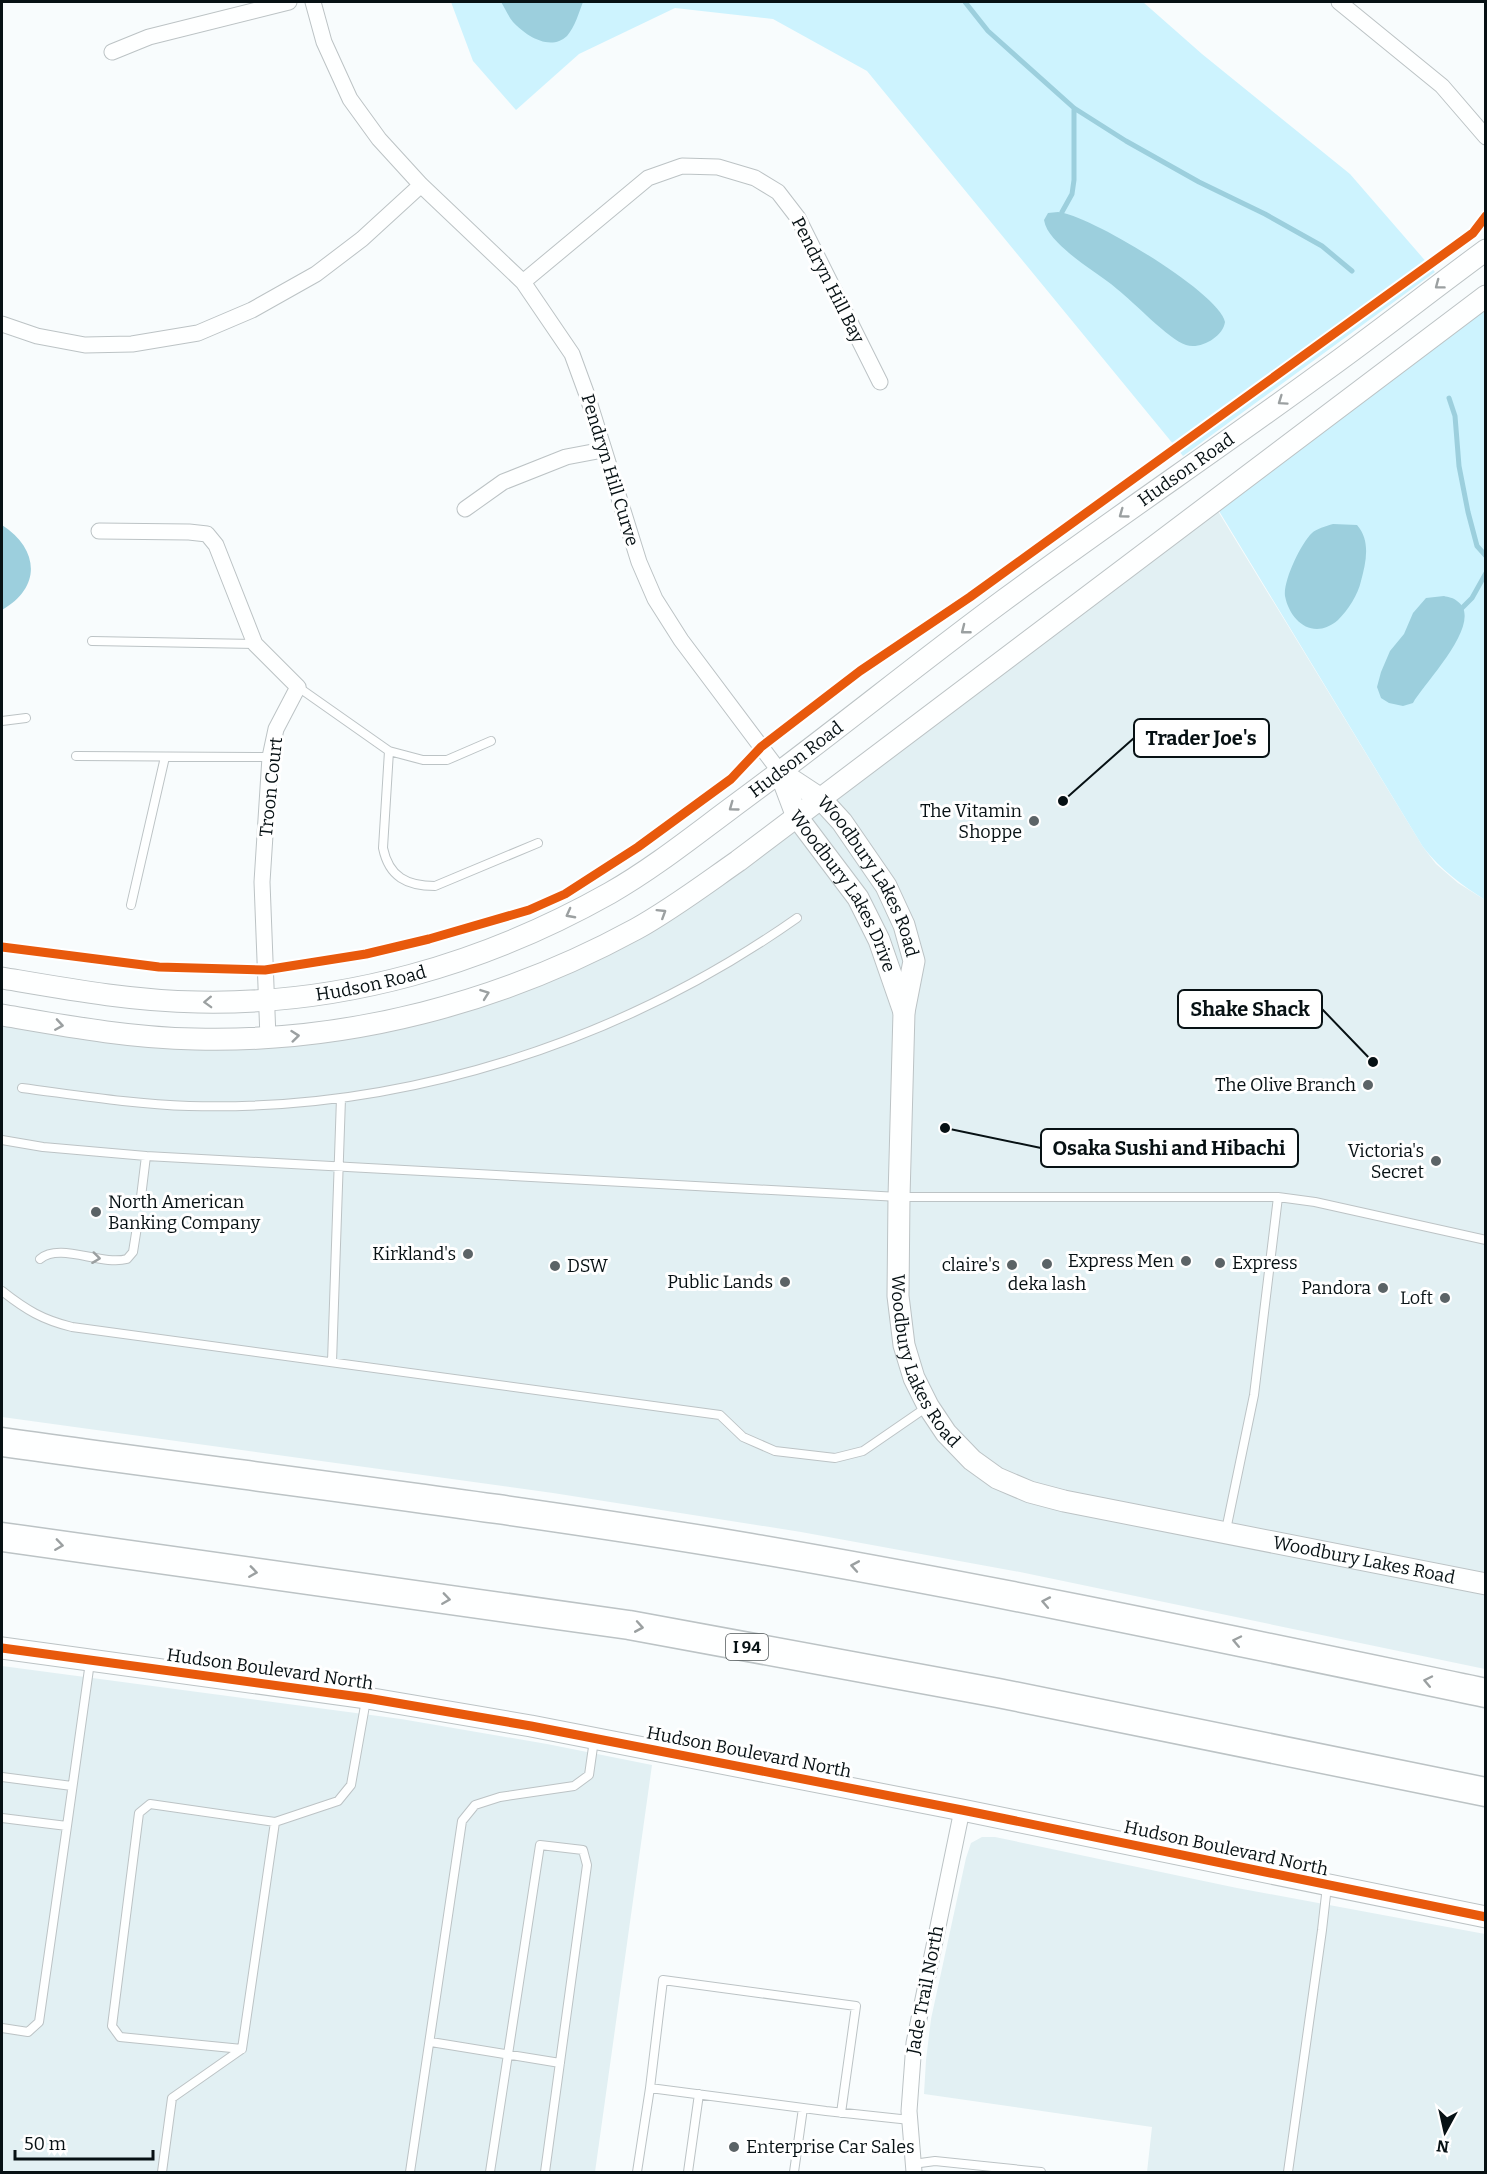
<svg xmlns="http://www.w3.org/2000/svg" width="1487" height="2174" font-family="Bitter,serif">
	<style>
		.built { fill: #e2f0f3 }
		.green { fill: #cdf3fe }
		.water { fill: #9ccfdd }
		.lines { fill: none; stroke-linecap: round; stroke-linejoin: round }
		.stream { stroke: #9ccfdd; stroke-width: 5 }
		.lane-casing { stroke: #bcc3c5; stroke-width: 10 }
		.street-casing { stroke: #bcc3c5; stroke-width: 17 }
		.secondary-casing { stroke: #bcc3c5; stroke-width: 23 }
		.highway-casing { stroke: #bcc3c5; stroke-width: 31 }
		.lane { stroke: #feffff; stroke-width: 8 }
		.street { stroke: #feffff; stroke-width: 15 }
		.secondary { stroke: #feffff; stroke-width: 21 }
		.highway { stroke: #feffff; stroke-width: 28 }
		.cycleway-casing { stroke: #fff; stroke-width: 13 }
		.cycleway { stroke: #e8590c; stroke-width: 9 }
		.oneway { stroke: #9ba0a1 }
		.poi-dot { fill: #5b6366; stroke: #fff; stroke-width: 2 }
		.labels { text-anchor: middle; dominant-baseline: central; stroke-width: 6; stroke-linejoin: round; paint-order: stroke }
		.shield { fill: #fff; stroke: #51585a; stroke-width: 1.5 }
		.shield-label { font-size: 16px; font-weight: bold; fill: #071114 }
		.street-label { font-size: 18px; fill: #071114; stroke: #fff }
		.poi-label { font-size: 18px; fill: #071114; stroke: #fff; text-anchor: end }
		.leader { fill: none; stroke: #071114; stroke-width: 2 }
		.callout-dot { fill: #071114; stroke: #fff; stroke-width: 2 }
		.callout { fill: #fff; stroke: #071114; stroke-width: 2 }
		.callout-label { font-size: 20px; text-anchor: middle; font-weight: bold; fill: #071114 }
	</style>
	<rect width="100%" height="100%" fill="#f8fcfd"/>
	<path class="built" d="M1213 503 1423 847 1436 864 1458 883 1485 900V1669L1020 1572 801 1532 553 1493 2 1417V1015L195 1039 427 1012 637 928Z
		M2 1666 401 1719 547 1744 652 1765 595 2172H2Z
		M982 1837H995L1237 1888 1485 1934V2172H1147L1152 2127 924 2094 926 2060 931 2019 966 1858 971 1843Z"/>
	<path class="green" d="M451 2H1143L1202 54 1350 174 1435 272 1183 456 867 71 773 19 675 8 579 54 516 110 473 61Z
		M1485 310V900C1462 885 1441 870 1423 847L1219 511Z"/>
	<path class="water" d="M501 2H583C579 12 575 27 567 36 550 52 525 35 513 22 508 16 505 8 501 2Z
		M1058 212C1088 214 1220 293 1225 322 1223 337 1200 350 1186 345 1168 339 1134 302 1117 289 1102 276 1084 266 1069 253 1059 244 1046 233 1044 220L1048 213Z
		M1333 524 1357 525C1371 541 1366 562 1361 581 1358 595 1348 610 1338 620 1314 641 1290 622 1285 596 1283 581 1301 543 1312 533 1316 529 1326 526 1333 524Z
		M2 525C39 549 42 587 2 610Z
		M1444 596C1448 597 1454 598 1457 601 1486 621 1424 683 1413 703L1403 706 1389 703 1381 698 1377 687 1381 672 1390 651 1404 634 1413 613 1426 598Z"/>
	<g class="lines">
		<path class="stream" d="M965 2 988 31 1074 108 1126 141 1199 182 1265 214 1322 246 1352 271
			M1062 212 1072 194 1074 180V108
			M1449 398 1455 416 1459 466 1468 512 1477 546 1486 556
			M1462 608 1472 598 1486 573"/>
		<defs>
			<path id="lane" d="M92 641 255 644
				M298 687 389 751 423 760H447L491 741
				M2 721 26 718
				M389 751 383 848C389 877 407 886 435 886L538 843
				M76 756 270 757
				M131 905 165 757
				M22 1088C77 1095 133 1104 189 1106 404 1112 621 1042 797 918
				M2 1140 43 1147 146 1156 899 1197H1278L1315 1202 1486 1240
				M140 1205 146 1156
				M40 1259C60 1242 101 1266 127 1259L133 1252 137 1227
				M2 1291C26 1310 43 1320 72 1327L720 1415 743 1437 775 1451 835 1458 863 1451 927 1407
				M332 1362 341 1098
				M1226 1530 1254 1395 1278 1197
				M2 1777 72 1786
				M2 1818 67 1826 90 1662
				M2 2028 28 2032 39 2022 67 1826
				M431 2042 560 2063
				M242 2049 120 2037 112 2026 139 1813 150 1804 275 1822
				M650 2088 663 1980 856 2006 841 2113
				M913 2164 935 2161 1041 2172
				M162 2172 172 2098 242 2049 275 1822 338 1801 351 1785 366 1700
				M410 2172 462 1821 475 1805 500 1797 574 1786 589 1775 594 1740
				M490 2172 540 1845 583 1850 587 1865 545 2172
				M637 2172 650 2088 826 2111 910 2120
				M688 2172 699 2094
				M794 2172 803 2108
				M1288 2172 1322 1930 1327 1886"/>
			<path id="street" d="M313 2 324 42 350 99 379 139 421 185 523 282 572 354 587 395 639 562 655 599 681 640 780 772
				M1339 2 1442 86 1486 137
				M112 52 149 37 289 2
				M523 282 648 178 682 166 718 167 755 178 778 192 798 218 880 382
				M2 324 37 336 85 345 132 344 198 333 252 310 316 274 362 239 421 185
				M465 509 503 482 566 457 603 450
				M99 531 189 532 207 534 216 545 255 644 298 687 276 729 270 757 262 882 268 1038
				M914 2172 909 2111 914 2043 962 1810"/>
			<g id="secondary">
				<path id="s1" d="M780 772 821 799 842 822 886 886 904 925 914 961 904 1012 899 1197 898 1296 904 1345 914 1378 928 1406 946 1433 972 1460 997 1478 1030 1492 1064 1501 1486 1584"/>
				<path id="s2" d="M780 772 797 817 858 898 879 940 904 1012"/>
				<path id="s3" d="M2 978C67 989 132 1001 198 1002 343 1005 484 964 610 893 652 869 691 838 730 809 823 741 912 668 1004 600 1108 523 1216 450 1320 374 1376 334 1430 291 1486 250"/>
				<path d="M2 1015C66 1026 130 1038 195 1039 349 1043 502 1002 636 929 672 909 705 884 738 861L1486 296"/>
				<path d="M2 1648 367 1698 531 1726 962 1810 1486 1917"/>
			</g>
			<path id="highway" d="M2 1442C251 1477 502 1506 751 1548 997 1590 1241 1642 1486 1693
				M2 1537 629 1625 998 1693 1486 1792"/>
		</defs>
		<use href="#lane" class="lane-casing"/>
		<use href="#street" class="street-casing"/>
		<use href="#secondary" class="secondary-casing"/>
		<use href="#highway" class="highway-casing"/>
		<use href="#lane" class="lane"/>
		<use href="#street" class="street"/>
		<use href="#secondary" class="secondary"/>
		<use href="#highway" class="highway"/>
		<defs>
			<path id="cycleway" d="M2 947 159 967 265 970 366 954 429 939 529 910 565 894 638 847 731 779 761 747 860 671 970 597 1473 233 1486 216
				M2 1648 367 1698 531 1726 962 1810 1486 1917"/>
		</defs>
		<use href="#cycleway" class="cycleway-casing"/>
		<use href="#cycleway" class="cycleway"/>
	</g>
	<defs><path id="oneway-chevron" d="M-2-3.5L2.5 0L-2 3.5" fill="none" stroke-width="1.6" stroke-linecap="round" stroke-linejoin="round" transform="scale(1.5)"/></defs>
	<g class="oneway">
		<use href="#oneway-chevron" transform="translate(1439 285) rotate(143)"/>
		<use href="#oneway-chevron" transform="translate(1282 401) rotate(145)"/>
		<use href="#oneway-chevron" transform="translate(1123 514) rotate(144)"/>
		<use href="#oneway-chevron" transform="translate(965 630) rotate(142)"/>
		<use href="#oneway-chevron" transform="translate(733 807) rotate(144)"/>
		<use href="#oneway-chevron" transform="translate(662 913) rotate(-32)"/>
		<use href="#oneway-chevron" transform="translate(570 914) rotate(152)"/>
		<use href="#oneway-chevron" transform="translate(485 994) rotate(-20)"/>
		<use href="#oneway-chevron" transform="translate(208 1002) rotate(178)"/>
		<use href="#oneway-chevron" transform="translate(59 1025) rotate(9)"/>
		<use href="#oneway-chevron" transform="translate(295 1036) rotate(-6)"/>
		<use href="#oneway-chevron" transform="translate(96 1258) rotate(7)"/>
		<use href="#oneway-chevron" transform="translate(59 1545) rotate(8)"/>
		<use href="#oneway-chevron" transform="translate(855 1566) rotate(-170)"/>
		<use href="#oneway-chevron" transform="translate(253 1572) rotate(8)"/>
		<use href="#oneway-chevron" transform="translate(446 1599) rotate(8)"/>
		<use href="#oneway-chevron" transform="translate(1046 1602) rotate(-169)"/>
		<use href="#oneway-chevron" transform="translate(639 1627) rotate(10)"/>
		<use href="#oneway-chevron" transform="translate(1237 1641) rotate(-168)"/>
		<use href="#oneway-chevron" transform="translate(1428 1681) rotate(-168)"/>
	</g>
	<g class="poi-dot">
		<circle cx="1034" cy="821" r="6"/>
		<circle cx="1368" cy="1085" r="6"/>
		<circle cx="1436" cy="1161" r="6"/>
		<circle cx="96" cy="1212" r="6"/>
		<circle cx="468" cy="1254" r="6"/>
		<circle cx="1186" cy="1261" r="6"/>
		<circle cx="1220" cy="1263" r="6"/>
		<circle cx="1047" cy="1264" r="6"/>
		<circle cx="1012" cy="1265" r="6"/>
		<circle cx="555" cy="1266" r="6"/>
		<circle cx="785" cy="1282" r="6"/>
		<circle cx="1383" cy="1288" r="6"/>
		<circle cx="1445" cy="1298" r="6"/>
		<circle cx="734" cy="2147" r="6"/>
	</g>
	<g class="labels">
		<rect class="shield" x="726" y="1634" width="42" height="26" rx="4.5"/>
		<g class="shield-label">
			<text x="747" y="1647">I 94</text>
		</g>
		<g class="street-label">
			<text transform="translate(828 280) rotate(63)">Pendryn Hill Bay</text>
			<text transform="translate(610 470) rotate(73)">Pendryn Hill Curve</text>
			<text stroke="none"><textPath href="#s3" startOffset="1344">Hudson Road</textPath></text>
			<text stroke="none"><textPath href="#s3" startOffset="858">Hudson Road</textPath></text>
			<text transform="translate(271 787) rotate(-84)">Troon Court</text>
			<text stroke="none"><textPath href="#s1" startOffset="141">Woodbury Lakes Road</textPath></text>
			<text stroke="none"><textPath href="#s2" startOffset="136">Woodbury Lakes Drive</textPath></text>
			<text stroke="none"><textPath href="#s3" startOffset="372">Hudson Road</textPath></text>
			<text stroke="none"><textPath href="#s1" startOffset="645">Woodbury Lakes Road</textPath></text>
			<text stroke="none"><textPath href="#s1" startOffset="1167">Woodbury Lakes Road</textPath></text>
			<text transform="translate(270 1669) rotate(8)">Hudson Boulevard North</text>
			<text transform="translate(749 1752) rotate(11)">Hudson Boulevard North</text>
			<text transform="translate(1226 1848) rotate(12)">Hudson Boulevard North</text>
			<text transform="translate(925 1990) rotate(-79)">Jade Trail North</text>
		</g>
		<g class="poi-label">
			<text x="1022" y="811">The Vitamin<tspan x="1022" dy="21">Shoppe</tspan></text>
			<text x="1356" y="1085">The Olive Branch</text>
			<text x="1424" y="1151">Victoria's<tspan x="1424" dy="21">Secret</tspan></text>
			<text x="108" y="1202" text-anchor="start">North American<tspan x="108" dy="21">Banking Company</tspan></text>
			<text x="456" y="1254">Kirkland's</text>
			<text x="1174" y="1261">Express Men</text>
			<text x="1232" y="1263" text-anchor="start">Express</text>
			<text x="1000" y="1265">claire's</text>
			<text x="567" y="1266" text-anchor="start">DSW</text>
			<text x="773" y="1282">Public Lands</text>
			<text x="1047" y="1284" text-anchor="middle">deka lash</text>
			<text x="1371" y="1288">Pandora</text>
			<text x="1433" y="1298">Loft</text>
			<text x="746" y="2147" text-anchor="start">Enterprise Car Sales</text>
		</g>
	</g>
	<path class="leader" d="M1063 801L1134 738M1373 1062L1322 1009M945 1128L1041 1148"/>
	<g class="callout-dot">
		<circle cx="1063" cy="801" r="6"/>
		<circle cx="1373" cy="1062" r="6"/>
		<circle cx="945" cy="1128" r="6"/>
	</g>
	<g class="callout">
		<rect x="1134" y="719" width="135" height="38" rx="6"/>
		<rect x="1178" y="990" width="144" height="38" rx="6"/>
		<rect x="1041" y="1129" width="257" height="38" rx="6"/>
	</g>
	<g class="callout-label">
		<text x="1201" y="745">Trader Joe's</text>
		<text x="1250" y="1016">Shake Shack</text>
		<text x="1169" y="1155">Osaka Sushi and Hibachi</text>
	</g>
	<rect width="1487" height="2174" fill="none" stroke="#071114" stroke-width="6"/>
	<g transform="translate(1445 2132) rotate(188)" stroke="#ffffff" stroke-width="4.5" paint-order="stroke">
	<path d="M0-4.5L10 22L0 15L-10 22Z" fill="#071114"/>
	<text y="-9" font-size="16" font-weight="bold" text-anchor="middle" fill="#071114">N</text>
	</g>
	<path d="M15 2150v9h138v-9" fill="none" stroke="#071114" stroke-width="3"/>
	<text x="24" y="2150" font-size="18" fill="#071114" stroke="#ffffff" stroke-width="4.5" paint-order="stroke">50 m</text>
</svg>
